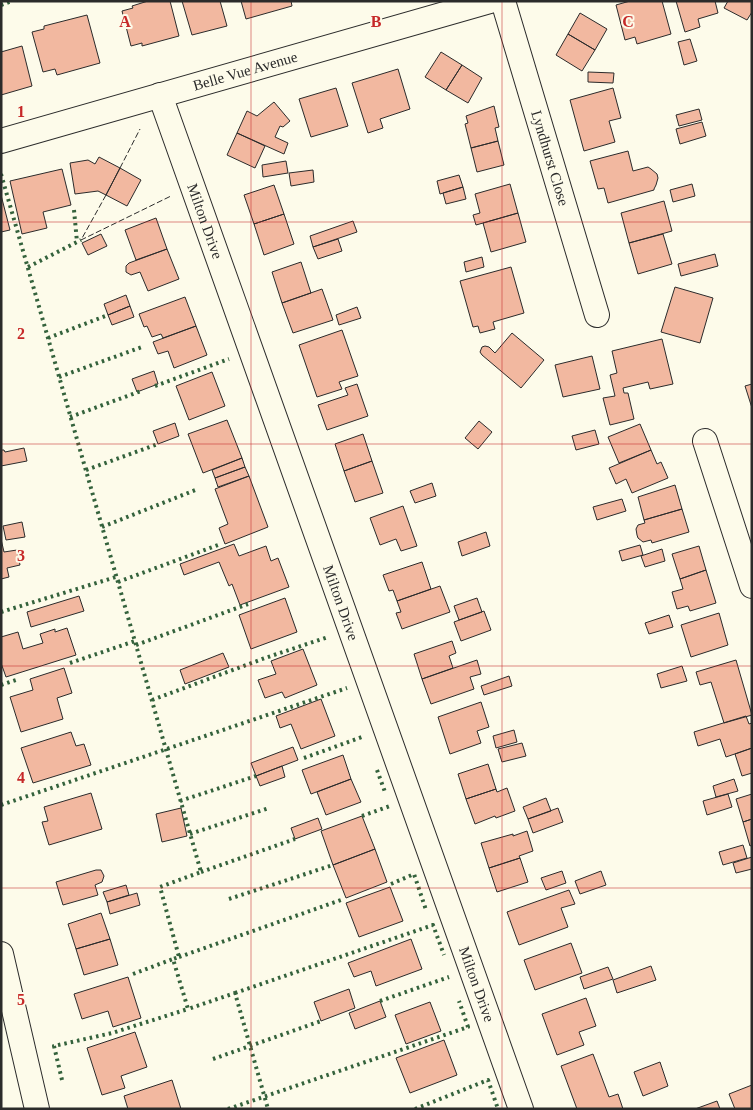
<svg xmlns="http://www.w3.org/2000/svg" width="753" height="1110" font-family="'Times New Roman',serif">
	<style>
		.building { fill: #f2b8a0; stroke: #2b2b2b }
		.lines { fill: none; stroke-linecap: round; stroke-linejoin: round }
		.minor-casing { stroke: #2b2b2b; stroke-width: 26 }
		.minor { stroke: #fdfbea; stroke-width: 24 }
		.hedge { stroke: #34623c; stroke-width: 4; stroke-dasharray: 2.5 4; stroke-linecap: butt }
		.fence { stroke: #2b2b2b; stroke-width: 1; stroke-dasharray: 6 2.5; stroke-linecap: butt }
		.grid { fill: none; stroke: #c62828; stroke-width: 1; stroke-opacity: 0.55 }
		.labels { text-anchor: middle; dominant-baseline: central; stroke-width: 4; stroke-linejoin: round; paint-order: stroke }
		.street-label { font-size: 15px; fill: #2b2b2b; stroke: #fdfbea }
		.grid-label { font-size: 16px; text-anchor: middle; font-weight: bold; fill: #c62828; stroke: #fdfbea; stroke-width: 4; stroke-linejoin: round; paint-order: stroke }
	</style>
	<rect width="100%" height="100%" fill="#fdfbea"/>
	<path class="building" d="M148 1H170L179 36 142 46V43L131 46 122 11 133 8 132 6Z
		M182 1H220L227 26 192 35Z
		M241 1H291L292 6 246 19Z
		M630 1H662L671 34 637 44 635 37 625 40 616 5Z
		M676 1H715L718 13 698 19 700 27 685 32Z
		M728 1H752V12L747 20 724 8Z
		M580 13 607 29 595 50 568 34Z
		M87 15 100 63 57 75 55 69 43 72 32 32 44 29V26Z
		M568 34 595 50 582 71 556 55Z
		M690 39 697 61 684 65 678 42Z
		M22 46 32 86 1 95V52Z
		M441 52 462 65 446 90 425 77Z
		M462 65 482 78 468 103 446 90Z
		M398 69 410 109 380 119 383 128 368 133 352 83Z
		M588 72 614 73 613 83 588 82Z
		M336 88 348 126 311 137 299 99Z
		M613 88 621 118 609 121 615 142 584 151 570 100Z
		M274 102 290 121 283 127 280 126 275 137 288 143 284 154 237 133 247 111 257 116Z
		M494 106 499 127 495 128 498 141 471 148 465 124 468 123 466 116Z
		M699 109 702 120 679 126 676 115Z
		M702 122 706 136 680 144 676 129Z
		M237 133 265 146 255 168 227 155Z
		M498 141 504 165 477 172 471 148Z
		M628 151 633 171 648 167 651 169 657 174 658 178 656 185 654 189V190L608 203 604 188 598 189 590 161Z
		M99 157 120 168 106 195 98 191 75 194 70 163 88 160 95 164Z
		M286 161 288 173 263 177 262 165Z
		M120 168 141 180 127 206 106 195Z
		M62 169 71 205 43 212 47 228 22 234 10 181Z
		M313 170 314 182 291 186 289 173Z
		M459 175 463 187 440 194 437 181Z
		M510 184 518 213 476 225 473 215 480 213 475 194Z
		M692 184 695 196 673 202 670 190Z
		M274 185 284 214 254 224 244 195Z
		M463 187 466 199 446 204 443 193Z
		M1 195 10 230 1 232Z
		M664 201 672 231 629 243 621 213Z
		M518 213 526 242 491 252 483 223Z
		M284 214 294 244 264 255 254 224Z
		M156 218 167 249 136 260 125 230Z
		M353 221 357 232 313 247 310 236Z
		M101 234 107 246 88 255 82 243Z
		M663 234 672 264 638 274 629 243Z
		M338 239 342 251 318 259 313 247Z
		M167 249 179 279 148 291 140 272 131 275 126 272V266L129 263Z
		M715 254 718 266 681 276 678 264Z
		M482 257 484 267 466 272 464 262Z
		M301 262 311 293 282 303 272 272Z
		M511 267 524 313 493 322 495 329 480 333 478 326 473 327 460 281Z
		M675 287 713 298 700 343 661 332Z
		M322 289 333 320 293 333 282 303Z
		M126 295 130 306 108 315 104 304Z
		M185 297 196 326 163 338 161 334 152 337 147 326 144 327 139 314Z
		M130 306 134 317 112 325 108 315Z
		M357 307 361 318 339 325 336 315Z
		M196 326 207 355 174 368 168 351 158 354 153 342Z
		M342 330 358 376 339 382 342 389 317 397 299 345Z
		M512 333 544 360 521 388 482 355 480 352 482 347 485 346 489 347 495 353Z
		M662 339 673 384 650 389 648 382 623 388 624 393H628L634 419 610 425 603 398 615 396 610 375 617 373 612 351Z
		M592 356 600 389 563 397 555 365Z
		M154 371 158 384 137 392 132 379Z
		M212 372 225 406 189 420 176 386Z
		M357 384 368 416 327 430 318 405 348 395 345 388Z
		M752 384V408L745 386Z
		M227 420 242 458 203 473 188 434Z
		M479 421 492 432 478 449 465 438Z
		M175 423 179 436 158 444 153 431Z
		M640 424 651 450 619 463 608 437Z
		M595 430 599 444 576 450 572 436Z
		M363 434 372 461 344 471 335 444Z
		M24 448 27 461 1 466V450H4L5 452Z
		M651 450 657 464 661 462 668 478 632 493 626 479 616 484 609 468Z
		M242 458 245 467 215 478 212 470Z
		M372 461 383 493 355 502 344 471Z
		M245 467 249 476 218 487 215 478Z
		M249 476 268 527 225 544 219 528 228 524 215 489Z
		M432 483 436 496 415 503 410 491Z
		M675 485 682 509 644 520 638 497Z
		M622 499 626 511 597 520 593 507Z
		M403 506 417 546 401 551 396 539 380 545 370 518Z
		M682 509 689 532 652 543 651 540 643 542 638 538 637 535 636 529 638 525 645 523 644 520Z
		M22 522 25 537 6 540 3 526Z
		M486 532 490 546 462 556 458 542Z
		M1 539 4 552 17 550 20 565 7 568 9 577 1 579Z
		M234 544 239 556 266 546 271 561 278 558 289 587 240 605 232 584 229 586 219 562 184 575 180 564Z
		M640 545 643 555 622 561 619 551Z
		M699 546 706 570 680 579 672 554Z
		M662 549 665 561 645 567 641 556Z
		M422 562 431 589 397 601 393 590 389 591 383 575Z
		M706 570 716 603 690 611 688 606 677 609 672 592 683 589 680 579Z
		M440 586 450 612 402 629 396 613 401 612 397 601Z
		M79 596 84 611 31 627 27 612Z
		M285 598 297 632 251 649 239 615Z
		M477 598 482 612 459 620 454 606Z
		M484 611 491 630 461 641 454 622Z
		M719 613 728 645 691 657 681 625Z
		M669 615 673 627 649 634 645 623Z
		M67 628 76 655 6 677 1 663V637L18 632 23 649 43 643 40 634 55 629V632Z
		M452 641 456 653 449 656 453 668 422 679 414 654Z
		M303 649 317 685 285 698 282 692 265 698 258 680 276 674 271 661Z
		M223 653 229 667 185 684 180 670Z
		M477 660 481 674 470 677 474 689 431 704 422 679Z
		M736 660 752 715 724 723 711 682 700 685 696 672Z
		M682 666 687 681 661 688 657 674Z
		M64 668 72 693 57 698 63 719 21 732 10 697 33 690 30 679Z
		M509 676 512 686 484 695 481 686Z
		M321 699 335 736 301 749 291 724 280 728 276 716Z
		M481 702 489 727 477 731 481 743 450 754 438 717Z
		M746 716 749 724 752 723V748L726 757 720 739 698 746 694 732Z
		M514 730 517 742 496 748 493 736Z
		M71 732 76 746 84 744 91 765 33 783 21 748Z
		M522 743 526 756 502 762 498 749Z
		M293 747 298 760 256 776 251 763Z
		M752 748V773L742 776 735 754Z
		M343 755 351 779 311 794 302 770Z
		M488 764 496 789 466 799 458 774Z
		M282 766 285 777 260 786 256 776Z
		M351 779 361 802 326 815 317 792Z
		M734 779 738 791 716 797 713 786Z
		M507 788 515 811 496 818 495 816 475 824 466 799 496 789 497 792Z
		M91 793 102 829 49 845 42 822 48 821 44 807Z
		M728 794 732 807 707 815 703 801Z
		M752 794V819L743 822 736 799Z
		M546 798 551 811 528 819 523 807Z
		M181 808 187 836 162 842 156 814Z
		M558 808 563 822 533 833 528 819Z
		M362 816 375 849 333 865 321 831Z
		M318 818 322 829 295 839 291 828Z
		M752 819V845L750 846 743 822Z
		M527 831 533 851 519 856 520 858 489 868 481 843 513 834V836Z
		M743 845 747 858 723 865 719 852Z
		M375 849 387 882 346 898 333 865Z
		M752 857V869L736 873 733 863Z
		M520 858 528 882 497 892 489 868Z
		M96 870H101L104 876 102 882 95 885 98 895 63 905 56 882Z
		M562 871 566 883 546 890 541 878Z
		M601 871 606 885 580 894 575 881Z
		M126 885 129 895 107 902 103 892Z
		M390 887 403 921 359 937 346 903Z
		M569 890 575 904 561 908 568 927 519 945 507 912Z
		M137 893 140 905 110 914 107 902Z
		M101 913 110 939 76 949 68 924Z
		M110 939 118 965 84 975 76 949Z
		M411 939 422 969 376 986 371 971 354 977 348 963Z
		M571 943 582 973 535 990 524 960Z
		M651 966 656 980 617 993 613 980Z
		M608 967 613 979 584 989 580 977Z
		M128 977 141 1018 113 1027 108 1011 82 1019 74 994Z
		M349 989 355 1008 321 1021 314 1002Z
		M586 998 596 1026 579 1032 584 1045 557 1055 542 1014Z
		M380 1001 386 1017 355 1029 349 1013Z
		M430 1002 441 1031 406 1044 395 1015Z
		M135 1032 147 1067 121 1076 125 1088 102 1095 87 1048Z
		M444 1040 457 1075 410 1093 396 1058Z
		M593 1054 609 1097 618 1094 623 1109H577L561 1066Z
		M660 1062 668 1086 643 1096 634 1072Z
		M172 1080 181 1109H128L124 1096Z
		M752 1085V1109H735L729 1094Z
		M717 1101 720 1109H695Z"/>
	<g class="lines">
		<defs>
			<g id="minor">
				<path id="s1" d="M503 1 597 315"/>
				<path id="s2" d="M160 95 521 1109"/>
				<path id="s3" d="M1 141 490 1"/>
				<path d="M705 441 752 586"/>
				<path d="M1 954 37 1109"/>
			</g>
		</defs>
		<use href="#minor" class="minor-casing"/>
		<use href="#minor" class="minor"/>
		<path class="hedge" d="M1 5 12 1
			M1 174 201 872 160 887 179 957 173 959 188 1009 235 993 268 1109
			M74 210 77 242
			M28 267 81 240
			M48 338 108 315
			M59 377 142 347
			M155 386 229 359
			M70 417 141 391
			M86 470 158 444
			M102 527 198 489
			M118 582 218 545
			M1 612 116 577
			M136 645 248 604
			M70 663 135 641
			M1 685 19 679
			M152 700 265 658 328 637
			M304 758 362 737
			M377 770 385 792
			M180 801 256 776
			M1 805 347 688
			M362 816 390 806
			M190 834 269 808
			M201 872 295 839
			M391 884 414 874 426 910
			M229 899 333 865
			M179 957 341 900
			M133 974 173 959
			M235 993 433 925 444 955
			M380 1001 449 977
			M213 1059 321 1021
			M62 1080 54 1046 112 1033 188 1009
			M228 1109 468 1027 459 1001
			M415 1109 488 1080 498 1109"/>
		<path class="fence" d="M120 168 140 129
			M106 195 81 240 171 196"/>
	</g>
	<path class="grid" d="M251 1V1109M502 1V1109M1 222H752M1 444H752M1 666H752M1 888H752"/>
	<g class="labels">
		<g class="street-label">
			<text stroke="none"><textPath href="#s3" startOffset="254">Belle Vue Avenue</textPath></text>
			<text stroke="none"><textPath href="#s1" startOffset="164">Lyndhurst Close</textPath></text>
			<text stroke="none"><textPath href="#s2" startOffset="134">Milton Drive</textPath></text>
			<text stroke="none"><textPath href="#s2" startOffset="539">Milton Drive</textPath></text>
			<text stroke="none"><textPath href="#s2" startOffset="944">Milton Drive</textPath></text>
		</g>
	</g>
	<g class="grid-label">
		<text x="125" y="27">A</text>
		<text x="376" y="27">B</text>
		<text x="628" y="27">C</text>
		<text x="21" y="117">1</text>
		<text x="21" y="339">2</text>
		<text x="21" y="561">3</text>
		<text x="21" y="783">4</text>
		<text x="21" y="1005">5</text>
	</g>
	<rect width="753" height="1110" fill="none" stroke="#2b2b2b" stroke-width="5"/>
</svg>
